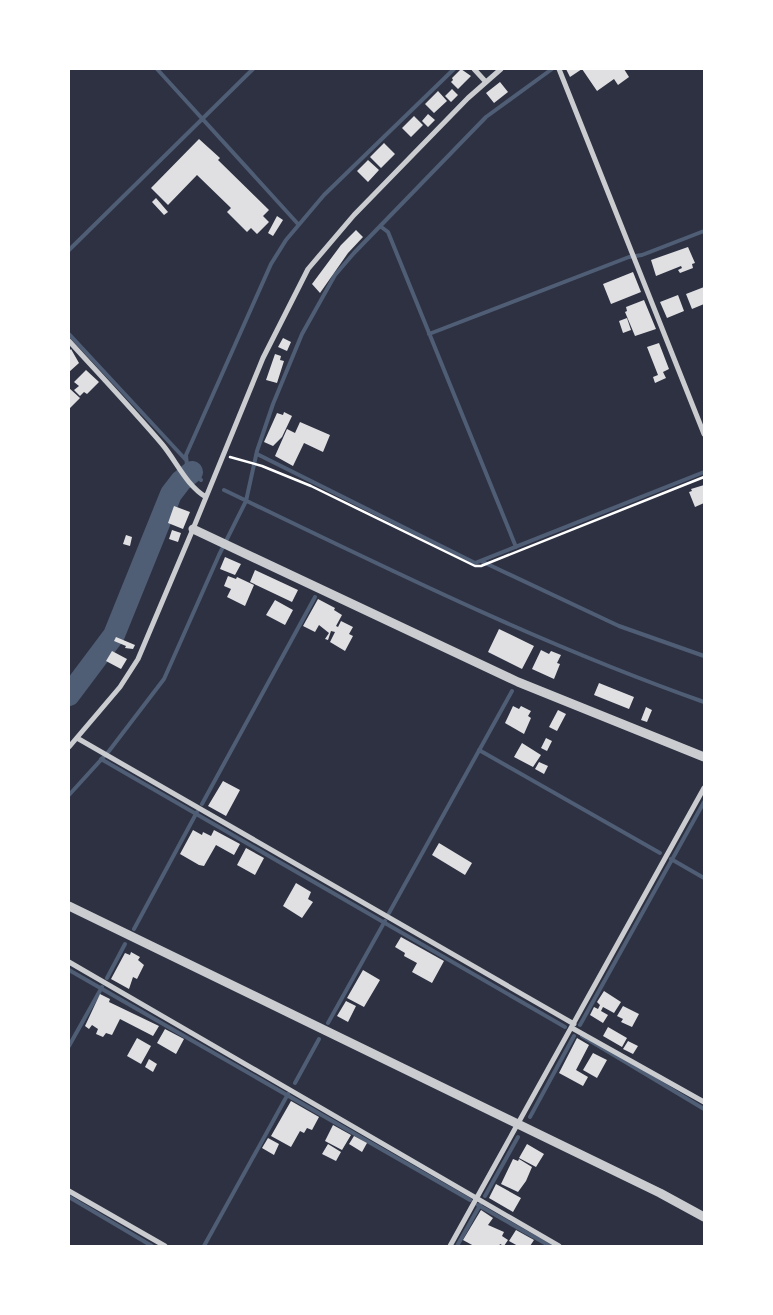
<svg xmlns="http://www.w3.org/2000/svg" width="773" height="1315" font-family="Barlow,sans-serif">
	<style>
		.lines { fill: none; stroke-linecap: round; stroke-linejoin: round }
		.stream { stroke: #4f5d75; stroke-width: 4 }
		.river { stroke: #4f5d75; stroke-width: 22 }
		.building { fill: #e0e0e3 }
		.path { stroke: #fff; stroke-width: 2.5 }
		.minor { stroke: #caccd0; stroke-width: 5 }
		.tertiary { stroke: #caccd0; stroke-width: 9 }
	</style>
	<rect width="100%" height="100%" fill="#2d3142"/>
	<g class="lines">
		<path class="stream" d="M157 69 298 224
			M380 226 388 232 516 547
			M69 250 253 69
			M69 334 186 460
			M429 334 629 257 642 255 704 231
			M257 454 475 563 704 472
			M201 480 187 466 186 455 271 264 286 240 324 195 454 69
			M224 490C382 566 539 644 704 702
			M483 562 619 626 704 656
			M69 685 74 689
			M479 750 660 853
			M101 759 565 1027
			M69 795 109 751 164 679 219 555 246 501 257 451 273 404 302 334 335 275 354 253 486 117 552 69
			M202 804 315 597
			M671 859 704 878
			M389 913 512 691
			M134 929 197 812
			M69 970 470 1200
			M107 978 125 944
			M328 1023 385 921
			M580 1025 704 802
			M582 1036 704 1109
			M69 1046 102 987
			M295 1083 319 1039
			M530 1117 574 1036
			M485 1196 518 1137
			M69 1197 152 1246
			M478 1205 550 1246
			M204 1246 288 1094
			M457 1246 480 1205"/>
		<path class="river" d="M69 695 114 635 171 494 181 481 192 472"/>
	</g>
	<path class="building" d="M461 69 471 76 458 89 451 82 453 80 452 78Z
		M566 69H624L629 77 618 85 614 79 597 91 582 69 570 77Z
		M500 82 508 92 494 103 486 93Z
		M452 89 458 95 451 102 445 96Z
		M438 91 447 101 434 113 425 104Z
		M428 114 435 120 428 127 422 121Z
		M414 116 423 125 411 137 402 128Z
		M199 139 220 158 218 160 269 210 263 216 269 222 257 234 251 228 247 232 227 212 231 208 197 175 168 205 151 188Z
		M384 143 395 154 381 168 370 157Z
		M368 160 379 170 368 182 357 171Z
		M156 198 168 212 164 215 152 202Z
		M277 216 283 220 273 236 268 233Z
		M356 230 363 237 348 253 320 293 312 284 341 245Z
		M688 247 695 263 692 264 693 268 680 273 678 270 682 268 681 266 656 276 651 260Z
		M633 272 641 292 611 304 603 284Z
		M704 287V304L692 309 686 294Z
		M678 295 684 311 667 318 660 302Z
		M644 300 656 329 635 336 625 312 627 311 626 307Z
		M627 318 631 330 623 333 619 321Z
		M283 338 291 342 287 351 278 347Z
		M659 343 669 369 663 372 666 378 655 383 653 377 658 375 647 347Z
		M71 349 79 363 69 372V351Z
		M275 354 281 356 280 360 284 361 277 383 266 380Z
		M86 370 99 382 87 394 84 392 80 396 74 390 79 386 74 382Z
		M69 388 80 398 70 408 69 406Z
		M284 412 292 416 282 437 273 446 264 442 277 413 283 415Z
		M300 422 330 435 323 452 304 443 293 466 275 456 287 429 295 433Z
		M704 485V503L695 507 689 492 692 491 691 489Z
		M174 506 190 512 183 529 168 523Z
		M172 530 181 533 178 542 169 539Z
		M126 535 132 537 130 546 123 544Z
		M225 557 241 564 235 575 220 569Z
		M255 570 298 590 292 602 250 582Z
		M228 576 236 579 237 577 254 585 245 606 227 597 231 589 224 586Z
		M318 599 335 608 334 610 342 615 336 626 338 627 341 621 353 627 349 634 353 636 345 651 330 642 335 632 331 631 328 640 325 639 329 633 319 625 315 632 303 626Z
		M275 600 293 610 285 625 266 615Z
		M499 629 534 646 522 669 488 652Z
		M116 637 135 645 133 649 125 648 126 646 114 641Z
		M541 650 549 654 551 651 561 655 557 663 560 664 554 679 532 669Z
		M112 651 127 659 121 669 106 661Z
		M599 683 634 697 629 709 594 695Z
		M513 706 519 709 521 706 531 711 528 716 531 718 524 734 505 723Z
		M646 707 652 710 647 722 641 720Z
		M558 710 566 714 557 731 549 727Z
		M546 738 552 741 547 751 541 748Z
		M522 743 541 755 533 767 514 757Z
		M539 762 548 766 544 774 535 769Z
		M223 781 240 790 226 816 208 806Z
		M193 830 202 835 203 832 211 836 214 830 240 844 234 855 216 845 204 866 199 865 180 854Z
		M439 843 472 863 465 875 432 855Z
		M246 848 264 858 255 875 237 865Z
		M296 883 311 892 308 899 313 902 302 918 283 906Z
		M401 937 444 961 432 983 412 972 417 963 404 956 405 953 395 947Z
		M131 952 140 957 138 960 144 965 137 979 133 977 129 989 111 979 125 953 130 955Z
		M363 970 380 980 364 1007 347 998Z
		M604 991 621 1002 614 1013 603 1007 601 1011 608 1015 603 1023 590 1015 594 1007 598 1009 600 1005 597 1002Z
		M100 994 110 999 109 1002 159 1026 153 1036 120 1019 112 1035 106 1033 103 1037 96 1034 98 1029 92 1025 89 1029 85 1026Z
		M346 1001 356 1006 348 1022 337 1016Z
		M623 1006 639 1014 632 1027 621 1022 623 1019 617 1016Z
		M608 1027 627 1038 622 1047 603 1036Z
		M165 1029 184 1039 176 1054 157 1043Z
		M137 1038 151 1046 141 1064 127 1056Z
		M577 1038 589 1045 576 1070 588 1077 583 1086 559 1073Z
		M628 1041 638 1046 633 1054 623 1049Z
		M593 1053 607 1060 597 1078 583 1070Z
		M149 1059 157 1064 153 1072 145 1067Z
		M291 1101 319 1117 312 1130 307 1128 304 1133 300 1131 291 1147 271 1136Z
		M333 1125 351 1135 342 1150 325 1141Z
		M354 1136 367 1143 362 1152 349 1144Z
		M268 1138 279 1144 274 1155 262 1148Z
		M328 1144 341 1152 336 1161 322 1154Z
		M527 1144 544 1154 536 1167 519 1158Z
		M513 1159 518 1161 519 1159 532 1167 526 1181 518 1192 501 1184Z
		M496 1184 521 1198 513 1212 489 1198Z
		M481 1210 493 1218 488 1225 504 1232 502 1236 508 1240 504 1246 500 1244 499 1246H474L463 1240Z
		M516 1230 534 1240 530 1246H518L509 1241Z"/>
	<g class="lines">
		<path class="path" d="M230 457 262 466 311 486 475 566H481L704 477"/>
		<path class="minor" d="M474 69 485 81
			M559 69 704 434
			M69 341C100 375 132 409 162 444 177 462 186 485 206 497
			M77 738 574 1024
			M69 747 120 687 138 659 193 529 263 358 308 269 354 215 468 98 501 69
			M69 962 559 1246
			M572 1028 704 1102
			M69 1191 165 1246
			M450 1246 704 788"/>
		<path class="tertiary" d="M193 529 518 682 704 757
			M69 906 660 1193 704 1217"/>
	</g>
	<rect width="773" height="1315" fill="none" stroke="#ffffff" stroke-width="140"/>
</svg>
